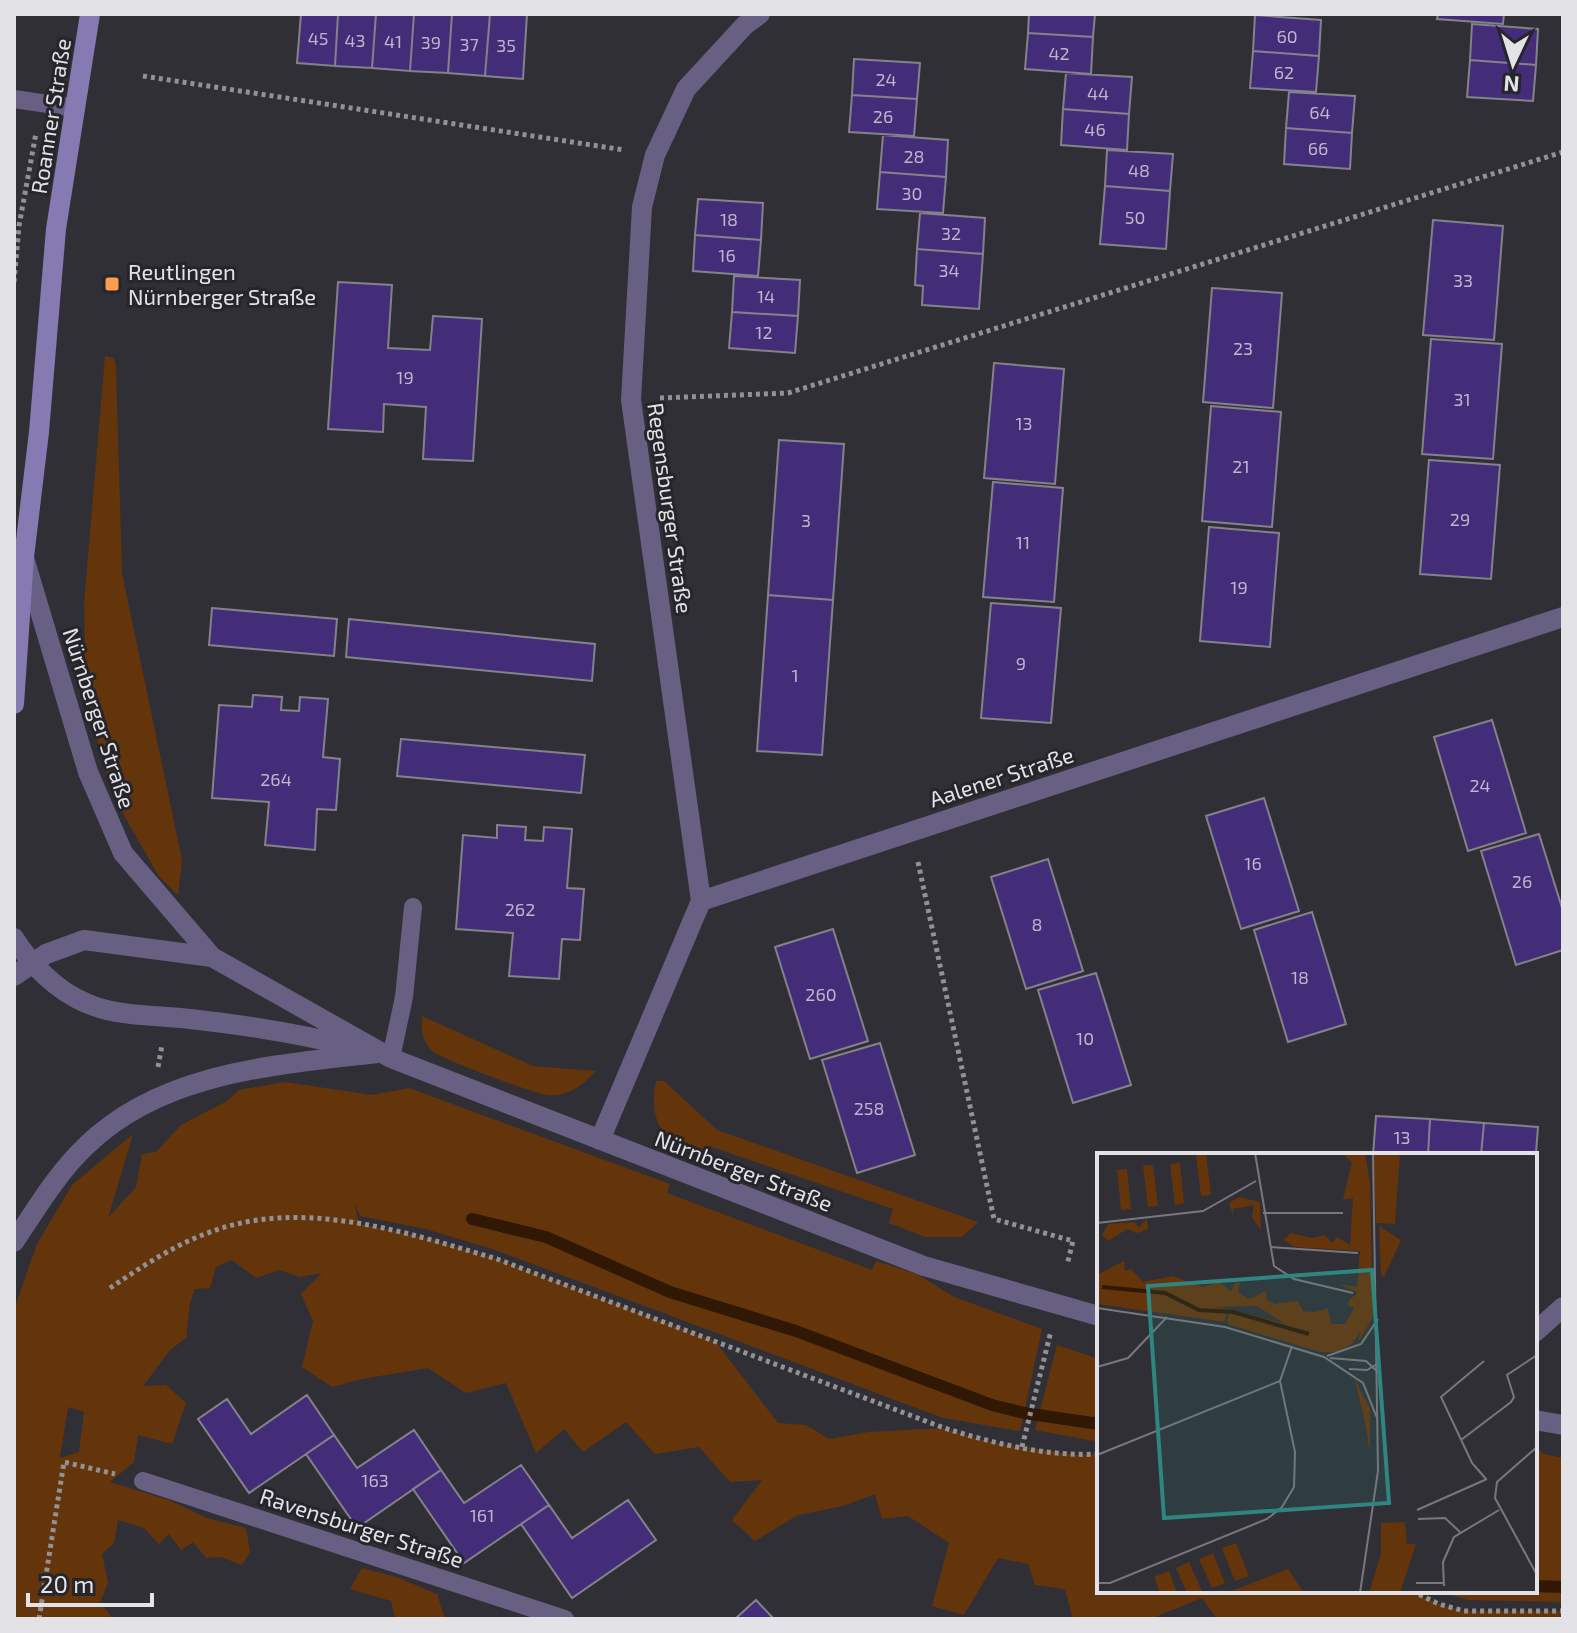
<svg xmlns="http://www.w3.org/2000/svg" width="1577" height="1633" font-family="'Exo 2',sans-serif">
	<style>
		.green { fill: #64350b; fill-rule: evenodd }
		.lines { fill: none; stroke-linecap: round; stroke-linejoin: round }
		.stream { stroke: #301805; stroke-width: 12 }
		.building { fill: #442d78; stroke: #83828a; stroke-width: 2 }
		.path { stroke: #919196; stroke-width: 5; stroke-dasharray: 4 4; stroke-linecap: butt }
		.lane { stroke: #676083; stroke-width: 18 }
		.street { stroke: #676083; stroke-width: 20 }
		.secondary { stroke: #867ab2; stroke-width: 20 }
		.poi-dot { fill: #fc9d52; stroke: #26252b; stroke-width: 3 }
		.labels { text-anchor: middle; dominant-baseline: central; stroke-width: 6; stroke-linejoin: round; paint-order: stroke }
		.number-label { font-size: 18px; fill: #bbb6cb }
		.street-label { font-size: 22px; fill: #e3e3e7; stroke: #26252b }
		.poi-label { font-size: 22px; fill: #e3e3e7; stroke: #26252b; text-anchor: start }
		.inset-river { fill: none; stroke: #301805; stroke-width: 4 }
		.inset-road { fill: none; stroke: #78777d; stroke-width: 2 }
		.view { fill: #2f8680; fill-opacity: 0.15; stroke: #2f8680; stroke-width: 4 }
		.inset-edge { fill: none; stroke: #e3e3e7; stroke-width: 4 }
	</style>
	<rect width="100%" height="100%" fill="#302f36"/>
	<path class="green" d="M105 356 114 358 116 368 122 573 182 860 178 895 158 875 120 808 104 766 91 716 85 664 84 603Z
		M422 1016 533 1066 596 1071C583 1085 568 1097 547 1095 535 1094 439 1058 432 1051 422 1040 421 1031 422 1016Z
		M656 1081H664L717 1130 978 1222 962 1237H925L889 1223 893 1209 709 1146 700 1158C663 1140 648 1123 656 1081Z
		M285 1082 372 1095 409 1088 670 1184 667 1193 872 1270 876 1261 917 1274 954 1297 1042 1329 1020 1431 943 1418 498 1251 426 1229 360 1216 354 1202 359 1224 427 1238 497 1259 715 1341 778 1423 806 1425 829 1439 869 1432 944 1428 986 1441 1022 1447 1078 1455 1099 1454V1591H1412L1439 1604 1464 1611H1563V1619H1217L1202 1598 1155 1617 1073 1619 1065 1589 1035 1585 1028 1564 998 1558 964 1615 932 1606 949 1543 908 1516 882 1519 875 1494 843 1506 798 1515 755 1541 732 1520 762 1480 730 1482 699 1447 655 1454 626 1422 583 1452 564 1429 536 1453 506 1383 466 1393 428 1368 361 1379 332 1387 302 1367 313 1321 301 1294 322 1273 300 1277 279 1270 256 1278 232 1260 216 1267 210 1288 195 1289 190 1303 186 1338 170 1350 143 1386 166 1385 186 1403 172 1444 138 1435 134 1462 110 1482 169 1500 207 1518 246 1528 250 1552 242 1565 221 1557 206 1558 193 1542 181 1550 169 1534 159 1544 144 1528 118 1520 114 1543 102 1554 108 1583 100 1602 113 1619H14V1314L16 1304 37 1244 72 1185 133 1134 108 1218 136 1187 142 1154 156 1152 181 1125 227 1101 239 1090ZM68 1407 84 1412 79 1452 60 1458Z
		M1057 1345 1099 1359V1442L1035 1430Z
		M1535 1447 1544 1454 1563 1458V1602L1468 1600 1436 1591H1535Z
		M362 1568 396 1577 437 1594 445 1619H395L391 1601 350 1589Z"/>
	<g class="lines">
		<path class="stream" d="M472 1219 546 1237 670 1292 796 1331 992 1405 1024 1413 1099 1424
			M1535 1586 1563 1587"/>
	</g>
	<path class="building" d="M301 14H338L335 66 297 63Z
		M338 14H376L372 68 335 66Z
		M376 14H414L410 71 372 68Z
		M414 14H452L448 73 410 71Z
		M452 14H490L485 76 448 73Z
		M490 14H527L523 79 485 76Z
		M1029 14H1095L1093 37 1028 33Z
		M1438 14H1504L1503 24 1437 19Z
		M1255 15 1321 20 1319 56 1253 51Z
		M1472 24 1538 29 1536 65 1470 60Z
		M1028 33 1093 37 1091 74 1025 69Z
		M1253 51 1319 56 1316 92 1250 88Z
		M854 59 920 63 917 99 852 95Z
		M1470 60 1536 65 1533 101 1467 97Z
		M1066 73 1132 77 1129 114 1063 109Z
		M1289 92 1355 96 1352 133 1286 128Z
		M852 95 917 99 914 136 849 132Z
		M1063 109 1129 114 1127 150 1061 145Z
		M1286 128 1352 133 1350 169 1284 164Z
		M883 135 948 140 946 177 880 172Z
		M1107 150 1173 154 1170 191 1105 186Z
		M880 172 946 177 943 213 877 209Z
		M1105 186 1170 191 1166 249 1100 244Z
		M698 199 763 203 761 240 695 235Z
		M920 213 985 218 983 254 917 249Z
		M1433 220 1503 226 1494 340 1423 335Z
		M695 235 761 240 758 276 693 271Z
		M917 249 983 254 979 309 922 305 923 286 915 285Z
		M734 276 800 280 798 316 732 312Z
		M338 282 392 285 388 348 430 350 433 316 482 319 473 461 423 459 426 407 384 404 383 432 328 429Z
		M1212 288 1282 293 1273 408 1203 402Z
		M732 312 798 316 795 353 729 348Z
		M1431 339 1502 344 1493 459 1422 454Z
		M994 363 1064 369 1055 484 984 478Z
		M1211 406 1281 412 1272 527 1202 521Z
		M779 440 844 444 833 600 768 595Z
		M1429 460 1500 465 1491 579 1420 574Z
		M993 482 1063 488 1054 602 983 597Z
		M1209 527 1279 533 1270 647 1200 641Z
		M768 595 833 600 822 755 757 751Z
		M991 603 1061 608 1051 723 981 718Z
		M212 608 337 619 334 656 209 645Z
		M349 619 595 644 592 681 346 657Z
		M253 695 282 697 281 710 299 711 300 697 328 699 323 757 340 759 336 810 317 809 315 850 265 845 269 802 212 798 219 705 252 707Z
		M1492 720 1526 833 1468 851 1434 737Z
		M401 739 585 755 581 793 397 776Z
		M1264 798 1299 911 1241 929 1206 816Z
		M497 825 526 827 525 840 543 841 544 827 572 829 567 888 584 889 580 940 562 939 559 979 509 976 513 933 456 929 463 835 497 838Z
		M1539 834 1563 911V950L1516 965 1481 851Z
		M1048 859 1083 971 1026 989 991 877Z
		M1312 912 1346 1024 1288 1042 1254 930Z
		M833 929 868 1041 810 1059 775 947Z
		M1096 973 1131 1085 1073 1103 1038 990Z
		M880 1043 915 1155 857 1173 822 1060Z
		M1376 1116 1430 1119 1428 1155H1373Z
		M1430 1119 1484 1123 1481 1155H1428Z
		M1484 1123 1538 1127 1535 1166V1155H1481Z
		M307 1395 334 1435 249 1493 198 1419 227 1399 251 1434Z
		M414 1430 441 1470 357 1528 306 1454 334 1435 357 1468Z
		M521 1465 549 1505 464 1563 413 1489 441 1470 464 1503Z
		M628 1500 656 1540 572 1598 521 1524 549 1505 572 1538Z
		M756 1600 774 1619H735Z"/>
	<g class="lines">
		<path class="path" d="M143 76 624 150
			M14 282 19 226 36 133
			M660 398 788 393 1563 152
			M918 862 994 1219 1073 1241 1067 1265
			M158 1067 162 1045
			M110 1288C140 1268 171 1247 205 1234 299 1196 405 1232 497 1259L944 1428C993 1443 1047 1457 1099 1454
			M1022 1447 1051 1331
			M1412 1591 1439 1604 1464 1611H1563
			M39 1619 64 1462 115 1474"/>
		<path class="lane" d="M14 99 75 108
			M391 1058 404 997 413 907
			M143 1481 565 1619"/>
		<path class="street" d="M25 561 88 772 123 853 212 957 391 1058 924 1266 1099 1316
			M701 901 631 400 642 207 655 155 686 89 745 25 760 14
			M14 938C30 964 57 991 86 1003 117 1017 157 1015 190 1019 245 1025 300 1034 354 1047
			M14 976 46 954 84 940 212 957
			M600 1140 701 901 1563 617
			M14 1242C36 1209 58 1172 87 1145 163 1071 278 1065 377 1053
			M1535 1332 1563 1307
			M1535 1420 1563 1425"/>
		<path class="secondary" d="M14 704 24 557 39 432 56 229 90 14"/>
	</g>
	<rect class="poi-dot" x="104" y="276" width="16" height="16" rx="4"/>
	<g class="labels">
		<g class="number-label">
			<text x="1287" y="36">60</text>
			<text x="318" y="38">45</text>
			<text x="355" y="40">43</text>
			<text x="393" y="41">41</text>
			<text x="431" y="42">39</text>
			<text x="469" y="44">37</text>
			<text x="506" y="45">35</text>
			<text x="1059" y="53">42</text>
			<text x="1284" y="72">62</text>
			<text x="886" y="79">24</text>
			<text x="1098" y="93">44</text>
			<text x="1320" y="112">64</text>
			<text x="883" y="116">26</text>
			<text x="1095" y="129">46</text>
			<text x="1318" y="148">66</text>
			<text x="914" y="156">28</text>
			<text x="1139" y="170">48</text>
			<text x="912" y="193">30</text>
			<text x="1135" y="217">50</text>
			<text x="729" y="219">18</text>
			<text x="951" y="233">32</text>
			<text x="727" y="255">16</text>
			<text x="949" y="270">34</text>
			<text x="1463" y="280">33</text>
			<text x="766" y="296">14</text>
			<text x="764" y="332">12</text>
			<text x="1243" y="348">23</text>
			<text x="405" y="377">19</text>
			<text x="1462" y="399">31</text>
			<text x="1024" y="423">13</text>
			<text x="1241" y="466">21</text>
			<text x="1460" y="519">29</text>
			<text x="806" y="520">3</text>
			<text x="1023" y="542">11</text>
			<text x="1239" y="587">19</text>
			<text x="1021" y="663">9</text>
			<text x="795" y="675">1</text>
			<text x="276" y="779">264</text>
			<text x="1480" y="785">24</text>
			<text x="1253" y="863">16</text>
			<text x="1522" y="881">26</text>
			<text x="520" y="909">262</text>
			<text x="1037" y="924">8</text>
			<text x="1300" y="977">18</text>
			<text x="821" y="994">260</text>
			<text x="1085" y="1038">10</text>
			<text x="869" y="1108">258</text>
			<text x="1402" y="1137">13</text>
			<text x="375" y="1480">163</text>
			<text x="482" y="1515">161</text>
		</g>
		<g class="street-label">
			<text transform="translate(50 116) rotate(-81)">Roanner Straße</text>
			<text transform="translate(671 508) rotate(82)">Regensburger Straße</text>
			<text transform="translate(100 718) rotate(72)">Nürnberger Straße</text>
			<text transform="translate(1001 776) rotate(-18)">Aalener Straße</text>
			<text transform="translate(744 1170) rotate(21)">Nürnberger Straße</text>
			<text transform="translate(362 1527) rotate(18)">Ravensburger Straße</text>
		</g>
		<g class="poi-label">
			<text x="128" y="271">Reutlingen<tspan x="128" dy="25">Nürnberger Straße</tspan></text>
		</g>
	</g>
	<g transform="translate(1097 1153)">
		<rect width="440" height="440" fill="#302f36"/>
		<path d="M244 0H268L273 30 276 164 261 190 263 179 255 191 240 199H223L130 171 132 156 189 171 159 153 117 154 130 156 128 169 0 151V138L12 132 0 137V122L27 108 28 118 34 116 46 129 76 123 105 134 122 129 134 138 138 129 143 130 141 139 152 146 169 138V146L178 151 201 148 206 158 217 159 231 155 234 171H248L257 155 251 152 253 146 261 140 241 131 260 134 263 98 198 94 186 87 194 80 215 85 228 82 235 90 240 84 253 92 256 45 246 47 255 9ZM276 0H303L298 71 279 70ZM109 1 114 42 104 43 99 2ZM83 10 87 50 78 52 73 11ZM56 12 61 53 51 54 46 13ZM30 16 34 56 24 57 20 17ZM142 44 163 49 164 77 155 64 157 52 136 56V62L132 50ZM50 66 51 76 41 80 30 76 11 88 5 82 11 71 37 69 42 74ZM282 73 304 87 287 124 284 122ZM257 224 273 256V300L268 269ZM308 369 310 391H319L303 440H272L284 401V370ZM139 390 152 423 138 428 125 395ZM116 400 128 430 115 435 102 406ZM92 409 105 438 102 440H90L79 415ZM191 416 207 440H129ZM72 418 80 440H63L57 424Z" fill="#64350b"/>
		<path class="inset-river" d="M5 134 68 140 102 157 136 159 212 181"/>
		<path class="inset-road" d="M158 0 177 113 197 126 256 140M166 60H246M0 70 106 58 159 28M173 94 261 100M0 155 128 174 227 204 266 230 280 265M230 203 264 191 281 166M233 205 269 208 282 220M387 208 344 244 375 310 389 326M0 214 31 205 70 164M252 216 270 217 280 211M364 287 414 249 417 244 410 222 440 202M440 294 400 329 398 345 440 422M0 302 183 228 195 193M320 357 390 326M321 366 348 365 363 379M0 430H13L170 366 185 354 197 334 198 299 183 228M319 430H346M347 433 346 409 357 384 402 357M263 440 281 318 276 0"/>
		<path class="view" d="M275 117 292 350 67 365 51 133Z"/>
		<rect width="440" height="440" class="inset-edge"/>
	</g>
	<rect width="1577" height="1633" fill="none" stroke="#e3e3e7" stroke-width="32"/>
	<g transform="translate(1513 64) rotate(184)" stroke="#26252b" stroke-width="6" paint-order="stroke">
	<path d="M0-6L14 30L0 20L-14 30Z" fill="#e3e3e7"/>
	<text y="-12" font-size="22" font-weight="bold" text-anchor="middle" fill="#e3e3e7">N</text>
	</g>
	<path d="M28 1593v12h124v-12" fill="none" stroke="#e3e3e7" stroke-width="4"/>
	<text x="40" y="1593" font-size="24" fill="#e3e3e7" stroke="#26252b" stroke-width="6" paint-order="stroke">20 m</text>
</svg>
